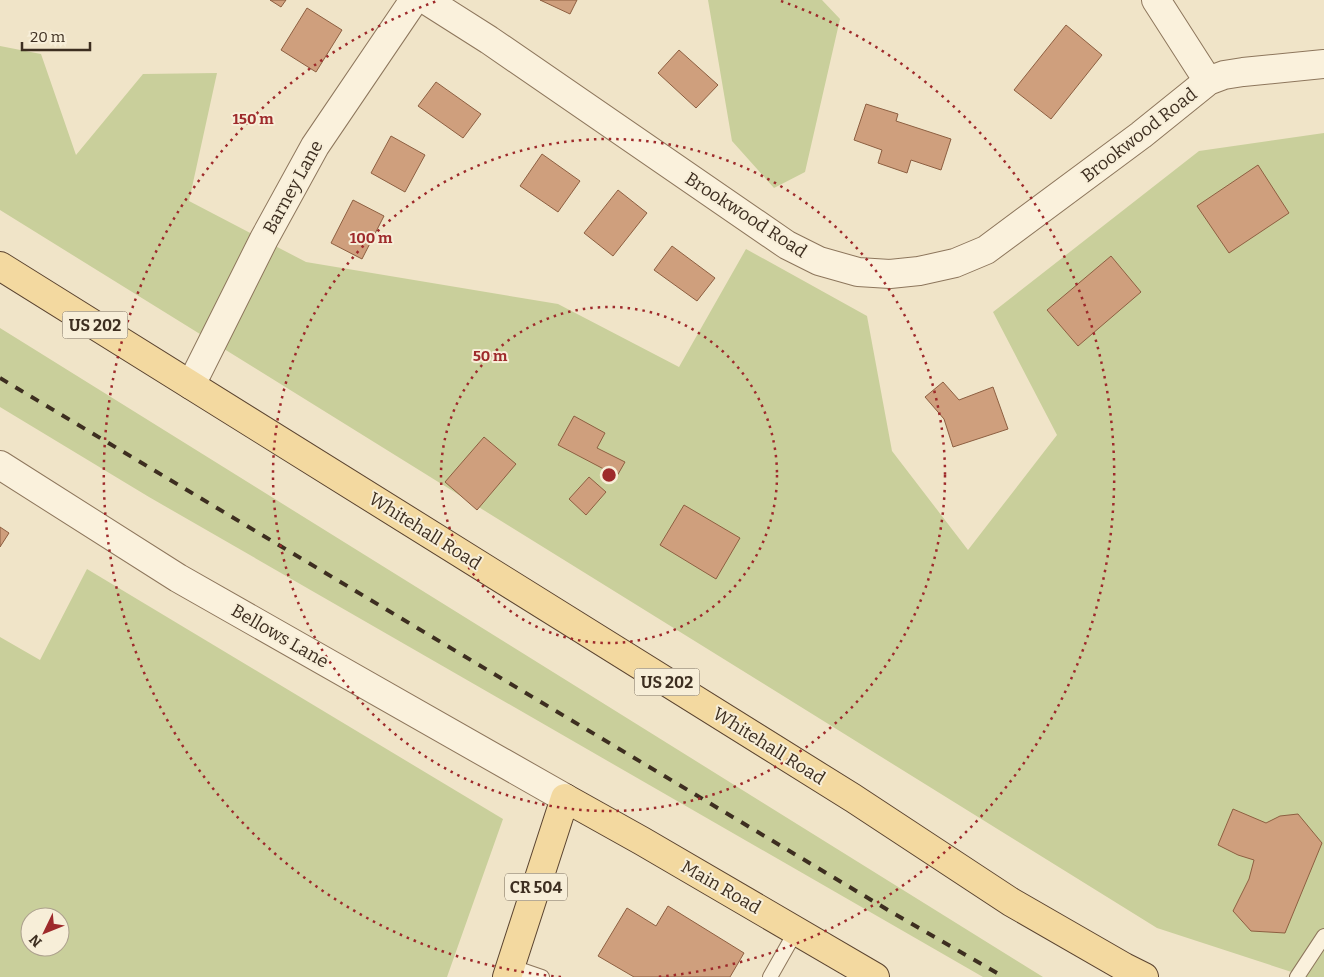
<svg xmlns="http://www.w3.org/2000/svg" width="1324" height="977" font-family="Bitter,serif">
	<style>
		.green { fill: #c9cf9b; fill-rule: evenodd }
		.building { fill: #cf9f7d; stroke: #8d5f41 }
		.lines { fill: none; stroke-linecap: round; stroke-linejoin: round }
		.lane-casing { stroke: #8d765c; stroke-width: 16 }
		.street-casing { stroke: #8d765c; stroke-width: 30 }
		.primary-casing { stroke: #5b4430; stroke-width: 30 }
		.lane { stroke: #faf1dc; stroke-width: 14 }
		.street { stroke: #faf1dc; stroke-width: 28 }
		.primary { stroke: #f3d9a0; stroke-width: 28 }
		.rail { stroke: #3d2e20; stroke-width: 4; stroke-dasharray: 9 9; stroke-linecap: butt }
		.ring { fill: none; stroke: #9e2a2b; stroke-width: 2.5; stroke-dasharray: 2.5 5 }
		.labels { text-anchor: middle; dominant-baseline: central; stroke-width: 4; stroke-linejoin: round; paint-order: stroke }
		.shield { fill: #f7eed8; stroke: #756857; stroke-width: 1 }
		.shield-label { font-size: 16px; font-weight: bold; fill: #3d2e20 }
		.street-label { font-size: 18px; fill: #3d2e20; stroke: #f7eed8 }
		.centre { fill: #9e2a2b; stroke: #f7eed8; stroke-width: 2.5 }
		.ring-label { font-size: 15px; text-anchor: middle; font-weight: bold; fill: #9e2a2b; stroke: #f7eed8; stroke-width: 4; stroke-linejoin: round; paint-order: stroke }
	</style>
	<rect width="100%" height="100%" fill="#f0e4c8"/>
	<path class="green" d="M708 0H822L840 19 805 172 774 188 732 141Z
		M0 46 41 54 76 155 143 74 217 73 189 201 306 262 558 304 679 367 746 249 867 316 892 451 968 550 1057 435 993 312 1199 151 1324 133V977H1307L1157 928 0 210Z
		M0 328 1043 977H983L149 497 0 407Z
		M87 569 503 819 447 977H0V637L40 660ZM30 917H60V947H30Z"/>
	<path class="building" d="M270 0H286L281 7Z
		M540 0H577L570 14Z
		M307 8 342 30 316 72 281 50Z
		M1066 25 1102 55 1051 119 1014 90Z
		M679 50 718 85 696 108 658 73Z
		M436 82 481 114 463 138 418 106Z
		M866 104 898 114 896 121 951 139 941 170 911 160 907 173 878 163 882 150 854 140Z
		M391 136 425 155 405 192 371 173Z
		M542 154 580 181 558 212 520 186Z
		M1258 165 1289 213 1229 253 1197 206Z
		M618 190 647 213 613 256 584 233Z
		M353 200 384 216 362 259 331 243Z
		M672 246 715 278 697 301 654 270Z
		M1111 256 1141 292 1078 346 1047 310Z
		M943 382 959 400 993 387 1008 429 953 447 944 419 925 397Z
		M574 416 605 433 597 448 625 462 617 476 558 445Z
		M484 437 516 464 477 510 445 482Z
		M589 477 606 492 586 515 569 499Z
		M684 505 740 538 716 579 660 545Z
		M0 527 9 533 0 547Z
		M1233 809 1266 823 1280 816 1298 814 1322 843 1285 933 1251 931 1233 911 1249 879 1254 860 1238 855 1218 845Z
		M668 906 744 953 730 977H634L598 956 627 908 656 926Z"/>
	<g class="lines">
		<defs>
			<path id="lane" d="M510 966 542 977
				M770 977 796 931
				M1297 977 1324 936"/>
			<path id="street" d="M426 0 489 40 787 245 819 261 858 272 890 274 919 271 955 263 986 250 1141 135 1208 81 1224 75 1243 72 1324 64
				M1156 0 1208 81
				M191 385 264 239 315 146 414 0
				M0 465 178 578 565 798"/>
			<path id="primary" d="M0 266 853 798 1011 902 1124 967 1144 977
				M507 977 565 798 642 841 875 977"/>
		</defs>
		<use href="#lane" class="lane-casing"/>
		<use href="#street" class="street-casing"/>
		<use href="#primary" class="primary-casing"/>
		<use href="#lane" class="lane"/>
		<use href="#street" class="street"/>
		<use href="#primary" class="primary"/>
		<path class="rail" d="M0 378 893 913 1004 977"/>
	</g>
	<g class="ring">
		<circle cx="609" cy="475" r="168"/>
		<circle cx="609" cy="475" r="336"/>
		<path d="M561 977A504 504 0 0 1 437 1M781 1A504 504 0 0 1 657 977"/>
	</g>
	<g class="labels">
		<g class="shield">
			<rect x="62.5" y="311.5" width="65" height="27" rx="4"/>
			<rect x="634.5" y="668.5" width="65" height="27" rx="4"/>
			<rect x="505" y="873.5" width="62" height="27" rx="4"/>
		</g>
		<g class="shield-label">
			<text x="95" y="325">US 202</text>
			<text x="667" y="682">US 202</text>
			<text x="536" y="887">CR 504</text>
		</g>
		<g class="street-label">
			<text transform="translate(1139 135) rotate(-38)">Brookwood Road</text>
			<text transform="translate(293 187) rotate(-61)">Barney Lane</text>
			<text transform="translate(746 215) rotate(33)">Brookwood Road</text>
			<text transform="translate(425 531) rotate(32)">Whitehall Road</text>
			<text transform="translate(280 636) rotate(30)">Bellows Lane</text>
			<text transform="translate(769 746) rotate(32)">Whitehall Road</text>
			<text transform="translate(721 887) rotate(30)">Main Road</text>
		</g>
	</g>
	<circle cx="609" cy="475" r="8" class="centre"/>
	<g class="ring-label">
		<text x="253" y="124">150 m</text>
		<text x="371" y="243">100 m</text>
		<text x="490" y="361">50 m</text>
	</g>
	<g transform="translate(45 932) rotate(227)"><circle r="24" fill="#f7eed8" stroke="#ada18e"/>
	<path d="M0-4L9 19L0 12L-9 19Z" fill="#9e2a2b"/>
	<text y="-8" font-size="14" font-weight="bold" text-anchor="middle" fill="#3d2e20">N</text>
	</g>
	<path d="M22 42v8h68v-8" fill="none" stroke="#3d2e20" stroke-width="2.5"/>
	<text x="30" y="42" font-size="15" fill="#3d2e20" stroke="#f7eed8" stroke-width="4" paint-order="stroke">20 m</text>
</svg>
